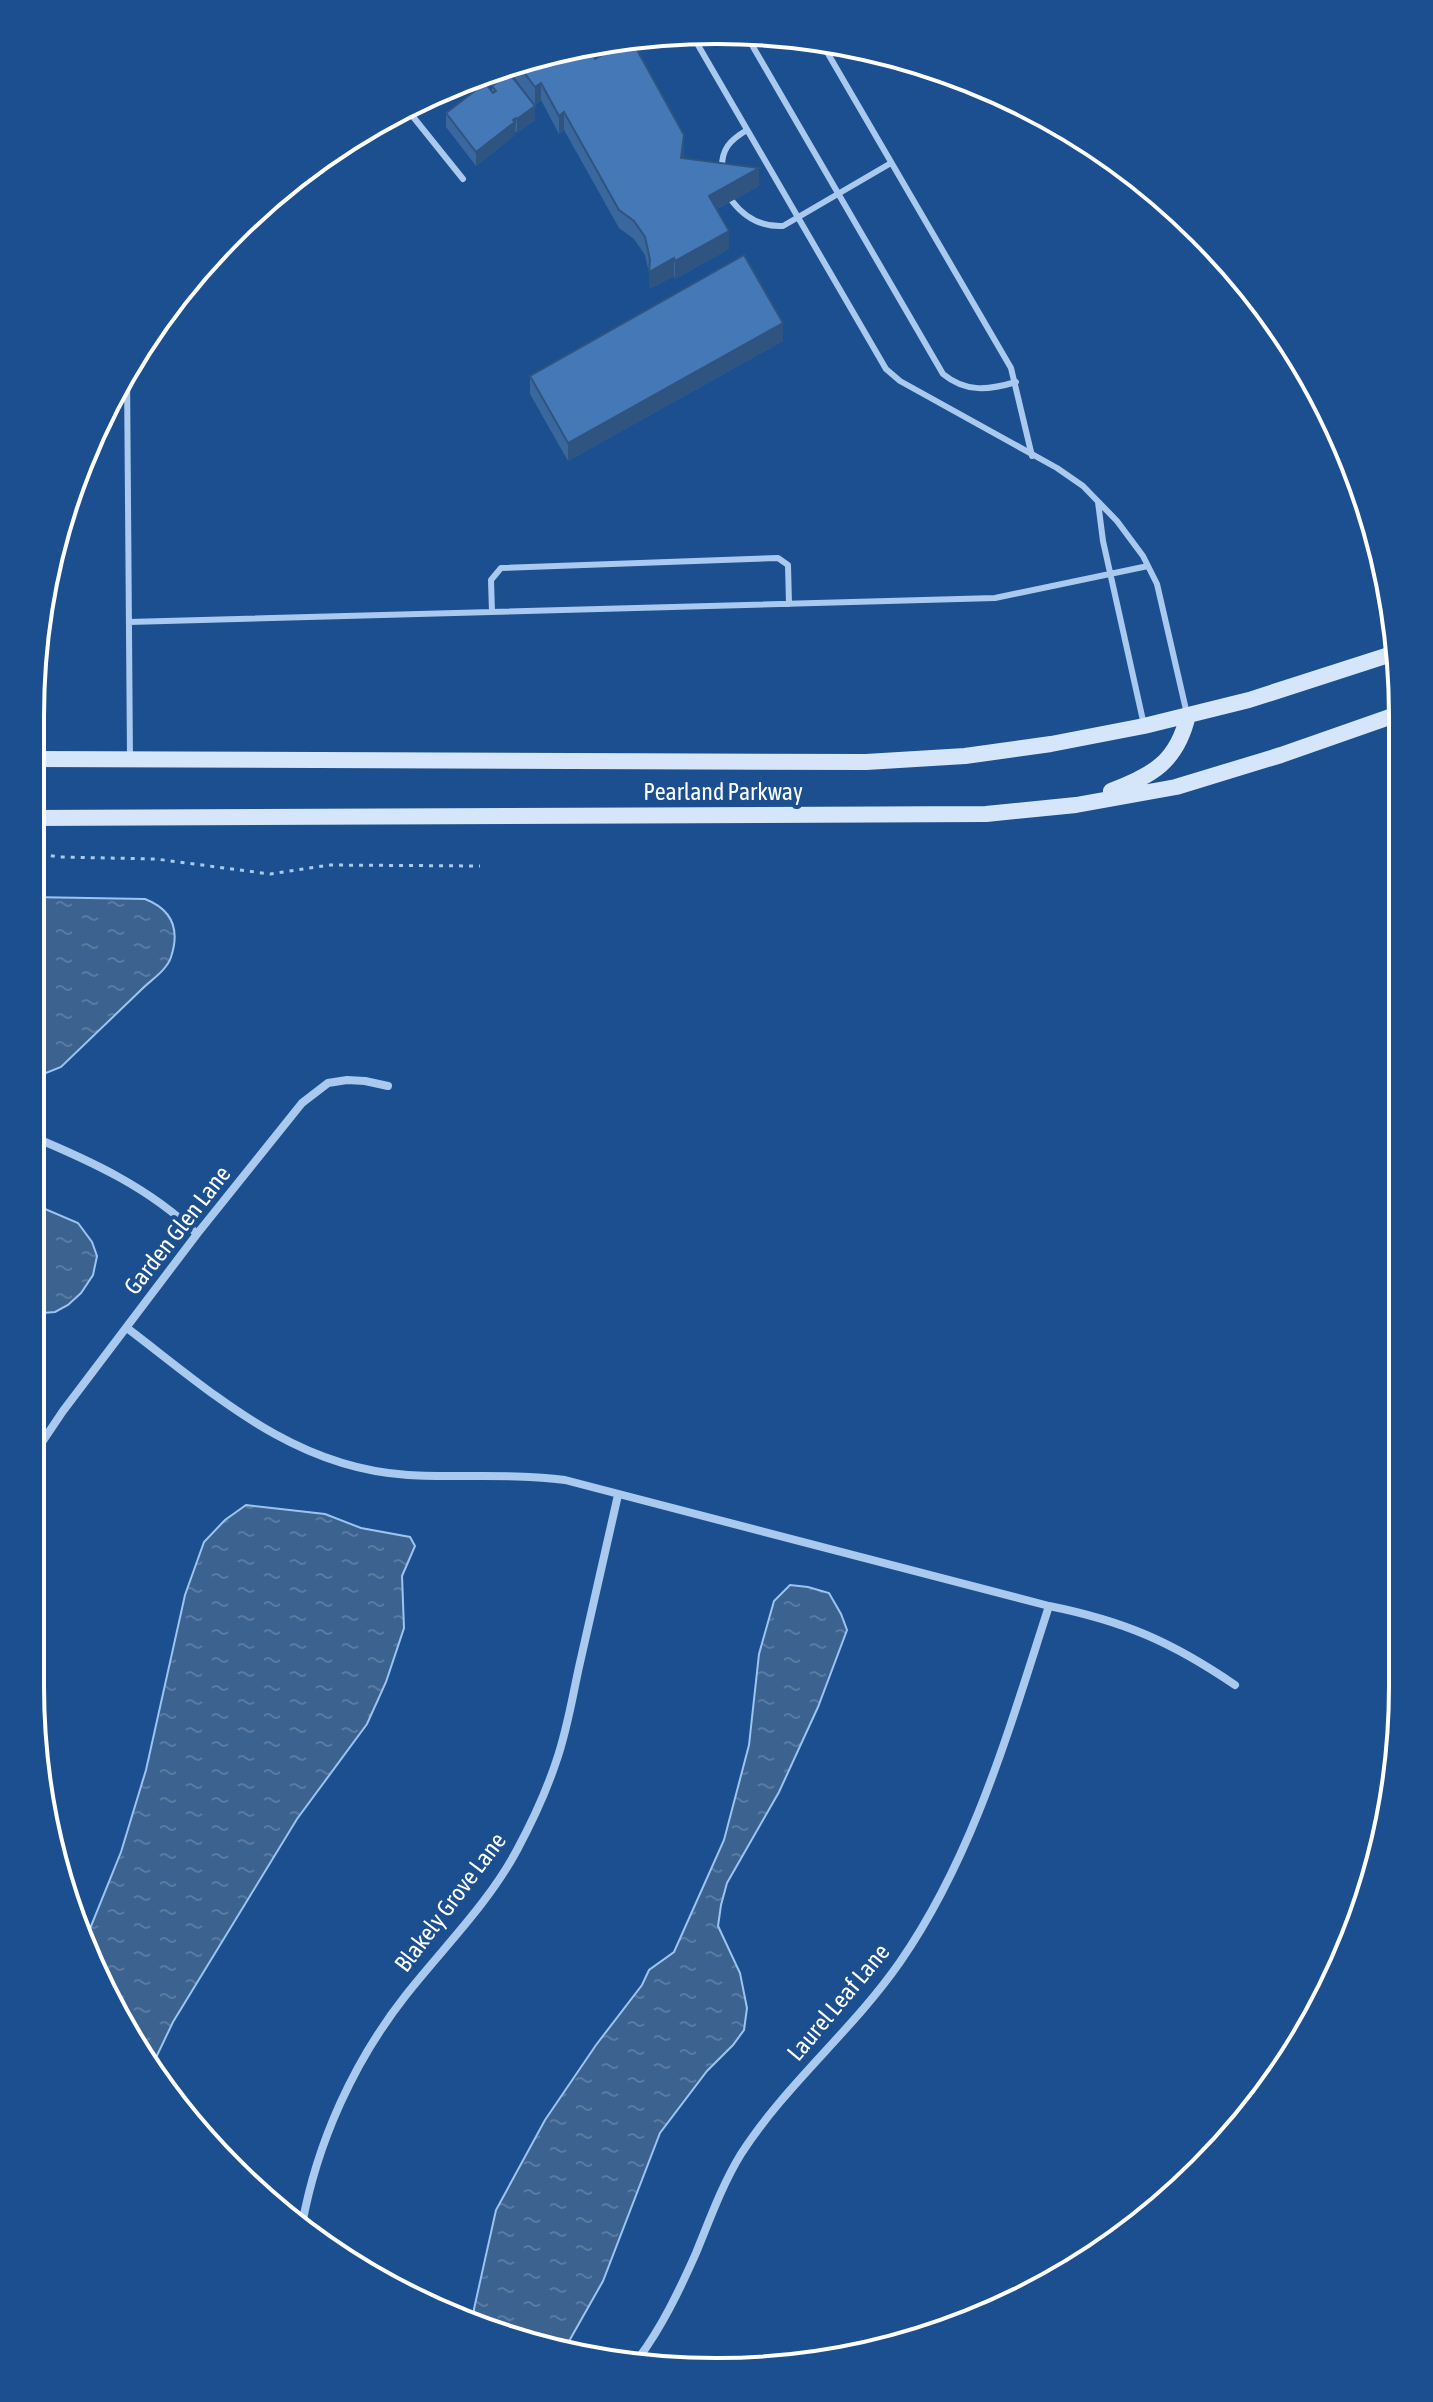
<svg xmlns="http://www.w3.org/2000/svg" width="1433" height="2402" font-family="'Asap Condensed',sans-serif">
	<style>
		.water { fill: url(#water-ripples); stroke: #9cc4f0; stroke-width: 2 }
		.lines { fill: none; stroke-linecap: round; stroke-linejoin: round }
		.path { stroke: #a9c9ee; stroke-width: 3; stroke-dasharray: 4 6; stroke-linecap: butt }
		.lane { stroke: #a9c9ee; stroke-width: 6 }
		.street { stroke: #a9c9ee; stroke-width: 8 }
		.secondary { stroke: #d6e6fa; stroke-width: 16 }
		.wall { fill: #3a679d }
		.shaded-wall { fill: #305480 }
		.building { fill: #4478b7; stroke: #305480; stroke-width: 2 }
		.labels { text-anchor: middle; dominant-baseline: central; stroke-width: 8; stroke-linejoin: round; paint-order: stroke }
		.street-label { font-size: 24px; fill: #fff; stroke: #1b4f8f }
		.rim { fill: none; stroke: #fff; stroke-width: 4 }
	</style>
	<defs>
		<pattern id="water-ripples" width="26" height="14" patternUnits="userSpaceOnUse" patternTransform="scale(2)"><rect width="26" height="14" fill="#3c6290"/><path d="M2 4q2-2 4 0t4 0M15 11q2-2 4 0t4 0" fill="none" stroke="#597aa1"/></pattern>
	</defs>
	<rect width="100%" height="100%" fill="#1b4f8f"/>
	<path class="water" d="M31 897 145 899C173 910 180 930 171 957 167 970 151 980 142 989 115 1015 88 1041 61 1067L46 1073 31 1070Z
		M31 1203 78 1223 92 1242 97 1256 93 1275 81 1293 68 1305 55 1312 31 1314Z
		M246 1505 325 1514 361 1528 410 1537 415 1546 402 1576 404 1628 386 1682 367 1724 297 1819 173 2022 152 2066 85 1941 121 1852 146 1770 185 1595 204 1542 225 1520Z
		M790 1585 808 1587 829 1593 841 1614 847 1630 818 1707 779 1792 727 1883 721 1905 718 1926 740 1973 747 2008 744 2030 733 2045 707 2071 660 2133 603 2281 568 2343 563 2347 496 2336 474 2325V2309L496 2210 545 2120 596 2045 642 1985 649 1970 674 1952 724 1840 749 1745 759 1654 774 1601Z"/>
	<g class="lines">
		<path class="path" d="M31 853 60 857 156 859 270 874 329 865 480 866"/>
		<path class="lane" d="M691 33 886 369 900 381 1057 468 1083 486 1117 521 1143 556 1157 584 1187 714
			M745 33 943 374C966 393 989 390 1016 382
			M820 40 1011 368 1032 456
			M406 108 463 179
			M722 170C721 149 730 140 747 130
			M732 201C745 218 762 227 783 226L891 163
			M127 373 130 759
			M1098 502 1103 541 1144 725
			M492 612 491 580 501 568 778 558 788 565 789 604
			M129 622 995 598 1148 566"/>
		<path class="street" d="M31 1136C91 1161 150 1188 197 1234
			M127 1328C214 1394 293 1468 408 1475 461 1478 510 1473 565 1480L1049 1606C1124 1621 1172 1642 1235 1685
			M30 1460 63 1411 197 1234 302 1103 328 1083 347 1080 365 1081 388 1086
			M302 2225C317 2142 354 2061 406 1995 443 1948 488 1904 517 1850 532 1822 546 1792 556 1762 567 1731 572 1699 579 1667 592 1610 605 1552 618 1495
			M638 2359C662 2327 680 2289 696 2253 710 2219 722 2185 741 2154 786 2084 852 2031 900 1962 974 1855 1009 1729 1049 1606"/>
		<path class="secondary" d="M31 759 866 762 965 756 1051 744 1144 726 1249 700 1398 652
			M1111 791C1153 775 1177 762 1188 715
			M31 818 986 814 1076 805 1176 787 1281 755 1401 713"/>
	</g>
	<path class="wall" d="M562 50 564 52 595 59 684 153 683 159 759 186 717 209 729 249 675 279 674 276 649 289V273L645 255 634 239 619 228 564 130 559 134 541 100 535 105 507 68V66Z
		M492 86 535 120 517 133 516 131 515 132V135L476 166 446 127V113L492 92Z
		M783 341 568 461 530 394V376Z"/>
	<path class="shaded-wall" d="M541 83V100L535 105V87Z
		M535 106V120L517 133V119Z
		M564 112V130L559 134V116Z
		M516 118 515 135 476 166V152Z
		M684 135V153L681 176V158Z
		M759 168V186L709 213V196Z
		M729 231V249L675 279V261Z
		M674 258V276L649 289V272Z
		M783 323V341L568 461V443Z"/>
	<path class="building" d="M631 39 684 135 681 158 759 168 709 196 729 231 675 261 674 258 649 272 650 260 645 237 634 221 619 210 564 112 559 116 541 83 535 87 517 63 562 50 564 52 571 47 583 43 595 59Z
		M509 73 535 106 517 119 516 118 513 120 515 122 476 152 446 113 485 83 493 93 496 91 492 86Z
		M744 255 783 323 568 443 530 376Z"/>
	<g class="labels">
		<g class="street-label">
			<text x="723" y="791">Pearland Parkway</text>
			<text transform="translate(177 1230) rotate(-52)">Garden Glen Lane</text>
			<text transform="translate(450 1902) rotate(-53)">Blakely Grove Lane</text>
			<text transform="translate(838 2002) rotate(-50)">Laurel Leaf Lane</text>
		</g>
	</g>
	<path d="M0 0H1433V2402H0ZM716 44H717A672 672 0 0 1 1389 716V1686A672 672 0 0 1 717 2358H716A672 672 0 0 1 44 1686V716A672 672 0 0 1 716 44Z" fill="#1b4f8f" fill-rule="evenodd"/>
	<path class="rim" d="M716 44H717A672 672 0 0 1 1389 716V1686A672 672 0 0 1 717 2358H716A672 672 0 0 1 44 1686V716A672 672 0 0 1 716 44Z"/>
</svg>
